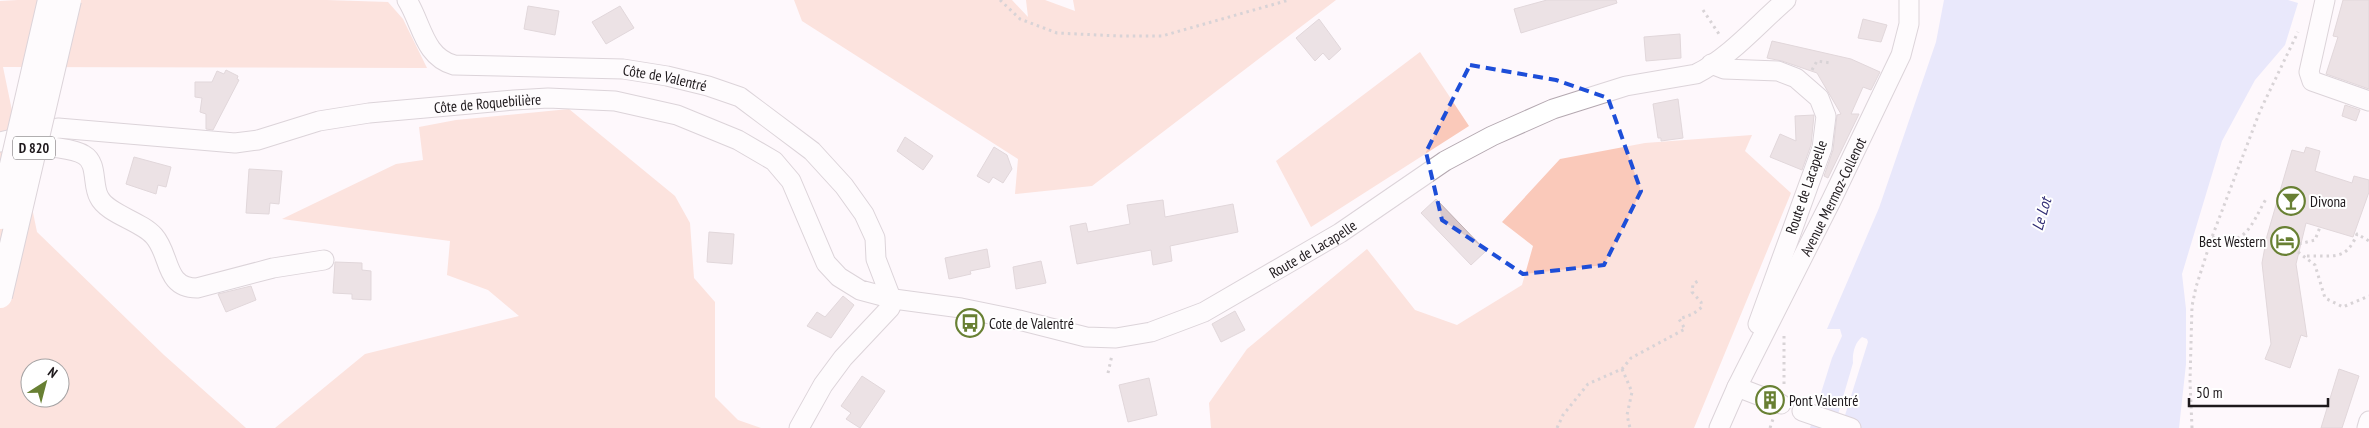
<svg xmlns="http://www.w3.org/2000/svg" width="2369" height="428" font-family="'PT Sans Narrow',sans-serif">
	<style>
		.green { fill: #fac9ba; fill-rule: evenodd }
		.water { fill: #d1d4fb }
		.building { fill: #d8c8cb; stroke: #bfafb2 }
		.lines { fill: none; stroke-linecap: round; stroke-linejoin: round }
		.minor-casing { stroke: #b4a8b0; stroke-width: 21 }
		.path { stroke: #aba6a9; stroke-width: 3; stroke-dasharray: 2.5 4; stroke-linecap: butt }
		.minor { stroke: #fff; stroke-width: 19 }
		.major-bridge-casing { stroke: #b4a8b0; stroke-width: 26; stroke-linecap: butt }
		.major-bridge { stroke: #fff; stroke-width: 24 }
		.marked { fill: none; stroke: #1d4ed8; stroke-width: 4; stroke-dasharray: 10 6; stroke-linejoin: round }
		.labels { text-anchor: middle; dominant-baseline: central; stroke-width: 4; stroke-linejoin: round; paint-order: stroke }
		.shield { fill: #fff; stroke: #625e60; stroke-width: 1 }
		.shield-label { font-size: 14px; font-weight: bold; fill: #1e191c }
		.street-label { font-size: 15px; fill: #1e191c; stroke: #fff }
		.poi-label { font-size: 15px; fill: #1e191c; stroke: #fff; text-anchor: start }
		.water-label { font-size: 16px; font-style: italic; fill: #312d74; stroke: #fff }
	</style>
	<rect width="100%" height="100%" fill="#fef8fc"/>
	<path class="green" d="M18 0H326L388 2 403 19 427 68 3 67 37 232 164 355 246 428H0V1ZM30 368H60V398H30Z
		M794 0H1012L1028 17 1026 0H1045L1075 11 1073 0H1336L1092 186 1015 194 1018 159 802 21Z
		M1420 52 1469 126 1311 227 1276 161Z
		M569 109 675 196 690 223 694 278 715 302V397L738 420 761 428H275L365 354 519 316 488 290 447 275 450 241 282 219 396 164 423 160 419 127 456 120Z
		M1752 135 1745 151 1791 193 1694 428H1211L1209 403 1247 349 1367 249 1415 310 1457 325 1522 285 1533 246 1502 222 1560 159 1645 143Z"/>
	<path class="water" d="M1944 0H2288L2298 3 2285 45 2255 80 2222 141 2182 274 2186 309V364L2179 428H1841L1868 342 1867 339 1862 337C1855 342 1852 354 1853 363L1834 428H1810L1832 358 1842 336 1840 329H1827L1879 208 1936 42Z"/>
	<path class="building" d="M1547 0H1616L1617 3 1521 33 1514 9Z
		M2343 0H2369V89L2326 74 2338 37 2333 36Z
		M528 6 559 11 555 35 524 29Z
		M620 6 634 28 606 44 592 22Z
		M1319 19 1341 49 1329 60 1323 53 1315 61 1296 38Z
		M1863 19 1887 25 1881 42 1858 38Z
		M1680 34 1681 58 1646 61 1644 37Z
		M1772 41 1851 59 1880 72 1871 90 1863 87 1851 114H1859L1828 178 1824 176 1833 150 1837 115 1841 114 1817 73 1782 61 1767 58Z
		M226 70 238 76 237 79 239 80 213 130 206 129V114L200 112 202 98 195 97V82H212L217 71 224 74Z
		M1678 99 1683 138 1661 141V138H1658L1653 104Z
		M2345 105 2360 110 2356 121 2342 116Z
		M1814 115 1811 145 1802 170 1770 157 1780 134 1796 141 1795 116Z
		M905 137 933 156 923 170 897 151Z
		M994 147 1007 155 1012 169 1003 183 993 177 989 183 977 176Z
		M2306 147 2320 151 2315 171 2352 183 2354 176 2369 180V192L2353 237 2306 223 2296 264 2307 337 2301 335 2290 368 2265 359 2271 344 2262 263 2267 236 2292 150 2304 153Z
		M134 157 171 167 166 187 158 185 156 194 126 184Z
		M249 169 282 171 279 204 270 203 269 214 246 213Z
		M1436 199 1486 251 1471 265 1421 213Z
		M1163 200 1165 217 1233 204 1238 232 1170 246 1172 261 1153 265 1151 250 1077 264 1070 226 1086 223 1088 232 1130 224 1127 205Z
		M709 232 734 234 732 264 707 262Z
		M987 249 990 267 970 271 971 274 949 279 945 258Z
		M1041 261 1046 283 1016 289 1013 267Z
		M335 262 362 263V270L371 271V300L352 299V294L333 293Z
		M251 286 256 300 226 312 218 294Z
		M843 296 854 305 831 338 807 326 817 312 825 317Z
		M1235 311 1245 330 1221 342 1212 324Z
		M2339 369 2359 376 2342 428H2321Z
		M862 376 885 391 860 428 846 419 851 413 841 406Z
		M1149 378 1157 415 1128 422 1119 385Z"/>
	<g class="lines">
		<defs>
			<g id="minor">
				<path id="s1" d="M407 0C422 24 424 57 454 65L623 69 667 76 708 86 740 97 812 151 844 186 864 214 875 238 876 259 891 298"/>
				<path d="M2325 0 2309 72 2312 81 2369 101"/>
				<path d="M1711 64 1724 69 1778 71 1796 78 1819 98 1826 116 1822 148 1758 324"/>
				<path d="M27 136C32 139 38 143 44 145 56 149 73 148 84 155 98 163 92 185 99 197 107 214 141 221 154 236 171 255 164 288 197 288L273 268 324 260"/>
				<path id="s2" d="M0 142 58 128 235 143 258 140 319 121 369 113 514 100 548 98 615 101 677 115 738 140 774 161 791 181 826 263 839 277 860 290 894 299 961 308 1019 320 1086 337 1116 338 1151 332 1204 312 1340 233 1445 161 1492 136 1553 109 1626 86 1696 74C1730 57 1757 25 1786 0"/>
				<path d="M1737 387 1781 404"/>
				<path d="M1802 411 1851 428"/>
				<path d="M799 428 823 385 843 358 890 308 894 299"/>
				<path id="s3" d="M1719 428 1737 387 1831 201 1901 55 1909 24V0"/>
				<path d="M2367 428 2369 421"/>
			</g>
		</defs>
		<use href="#minor" class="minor-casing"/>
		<path class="path" d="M1000 0 1020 19 1057 33 1119 36H1162L1289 0
			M1703 10 1721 37
			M1812 70 1817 61 1831 63
			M2212 237C2245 249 2251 225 2266 199
			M2299 244 2315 240 2320 227
			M2298 252 2315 265 2325 298 2343 307 2369 296
			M2307 256C2332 255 2346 262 2357 234L2369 241
			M1784 336V387
			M1622 369 1632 392 1627 415 1630 428
			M1108 373 1112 355
			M1557 428 1563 415 1588 384 1622 369 1631 358 1685 329 1679 319 1693 314 1702 307 1701 302 1692 292 1693 284 1698 281
			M1770 428 1773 419
			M2192 428 2190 381 2192 306 2196 287 2212 237 2260 111 2298 32"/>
		<use href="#minor" class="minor"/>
		<defs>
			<path id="major-bridge" d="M0 217 50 0
				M0 296 69 0"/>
		</defs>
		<use href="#major-bridge" class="major-bridge-casing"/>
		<use href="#major-bridge" class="major-bridge"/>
	</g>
	<path d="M0 0H2369V428H0ZM1470 65 1556 80 1608 98 1641 191 1604 265 1523 274 1442 220 1426 152Z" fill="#fef8fc" fill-opacity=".55" fill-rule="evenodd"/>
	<path class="marked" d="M1470 65 1556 80 1608 98 1641 191 1604 265 1523 274 1442 220 1426 152Z"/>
	<defs>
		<symbol id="bar-ring" viewBox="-11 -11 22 22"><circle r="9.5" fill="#fff" stroke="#688033" stroke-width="1.5"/><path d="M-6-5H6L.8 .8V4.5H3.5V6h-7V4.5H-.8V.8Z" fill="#688033"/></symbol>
		<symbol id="hotel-ring" viewBox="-11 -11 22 22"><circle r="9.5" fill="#fff" stroke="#688033" stroke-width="1.5"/><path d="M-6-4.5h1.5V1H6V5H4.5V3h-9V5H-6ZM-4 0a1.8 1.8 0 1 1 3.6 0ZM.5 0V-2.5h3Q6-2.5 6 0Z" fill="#688033"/></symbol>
		<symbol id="bus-ring" viewBox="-11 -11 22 22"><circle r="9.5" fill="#fff" stroke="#688033" stroke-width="1.5"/><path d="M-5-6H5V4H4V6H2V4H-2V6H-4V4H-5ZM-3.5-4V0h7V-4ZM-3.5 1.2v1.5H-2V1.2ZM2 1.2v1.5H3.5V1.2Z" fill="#688033"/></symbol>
		<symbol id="building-ring" viewBox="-11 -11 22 22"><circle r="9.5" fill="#fff" stroke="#688033" stroke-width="1.5"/><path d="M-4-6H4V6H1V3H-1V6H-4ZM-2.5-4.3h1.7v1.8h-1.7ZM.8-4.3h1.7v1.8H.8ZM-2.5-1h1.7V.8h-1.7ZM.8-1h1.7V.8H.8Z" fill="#688033"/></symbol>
	</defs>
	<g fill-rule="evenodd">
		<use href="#bar-ring" x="2275" y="185" width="32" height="32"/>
		<use href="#hotel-ring" x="2269" y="225" width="32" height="32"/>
		<use href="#bus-ring" x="954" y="307" width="32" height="32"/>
		<use href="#building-ring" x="1754" y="384" width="32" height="32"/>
	</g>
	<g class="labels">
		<rect class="shield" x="13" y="136.5" width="42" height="23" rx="4"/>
		<g class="shield-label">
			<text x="34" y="148">D 820</text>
		</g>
		<g class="street-label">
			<text stroke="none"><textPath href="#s1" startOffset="295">Côte de Valentré</textPath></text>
			<text stroke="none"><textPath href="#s2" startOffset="494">Côte de Roquebilière</textPath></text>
			<text transform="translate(1806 187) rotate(-71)">Route de Lacapelle</text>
			<text stroke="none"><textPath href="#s3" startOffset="258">Avenue Mermoz-Collenot</textPath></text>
			<text stroke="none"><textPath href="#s2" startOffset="1431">Route de Lacapelle</textPath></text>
		</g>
		<g class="poi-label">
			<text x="2310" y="201">Divona</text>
			<text x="2266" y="241" text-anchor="end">Best Western</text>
			<text x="989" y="323">Cote de Valentré</text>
			<text x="1789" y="400">Pont Valentré</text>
		</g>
		<g class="water-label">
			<text transform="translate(2041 214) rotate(-74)">Le Lot</text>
		</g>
	</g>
	<g transform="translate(45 383) rotate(36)"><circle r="24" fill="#ffffff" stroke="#a5a3a4"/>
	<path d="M0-4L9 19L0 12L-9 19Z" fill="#688033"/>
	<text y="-8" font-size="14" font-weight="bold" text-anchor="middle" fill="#1e191c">N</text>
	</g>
	<path d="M2189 398v8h139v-8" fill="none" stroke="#1e191c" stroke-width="2.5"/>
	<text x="2196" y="398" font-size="15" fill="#1e191c" stroke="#ffffff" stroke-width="4" paint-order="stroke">50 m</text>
</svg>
